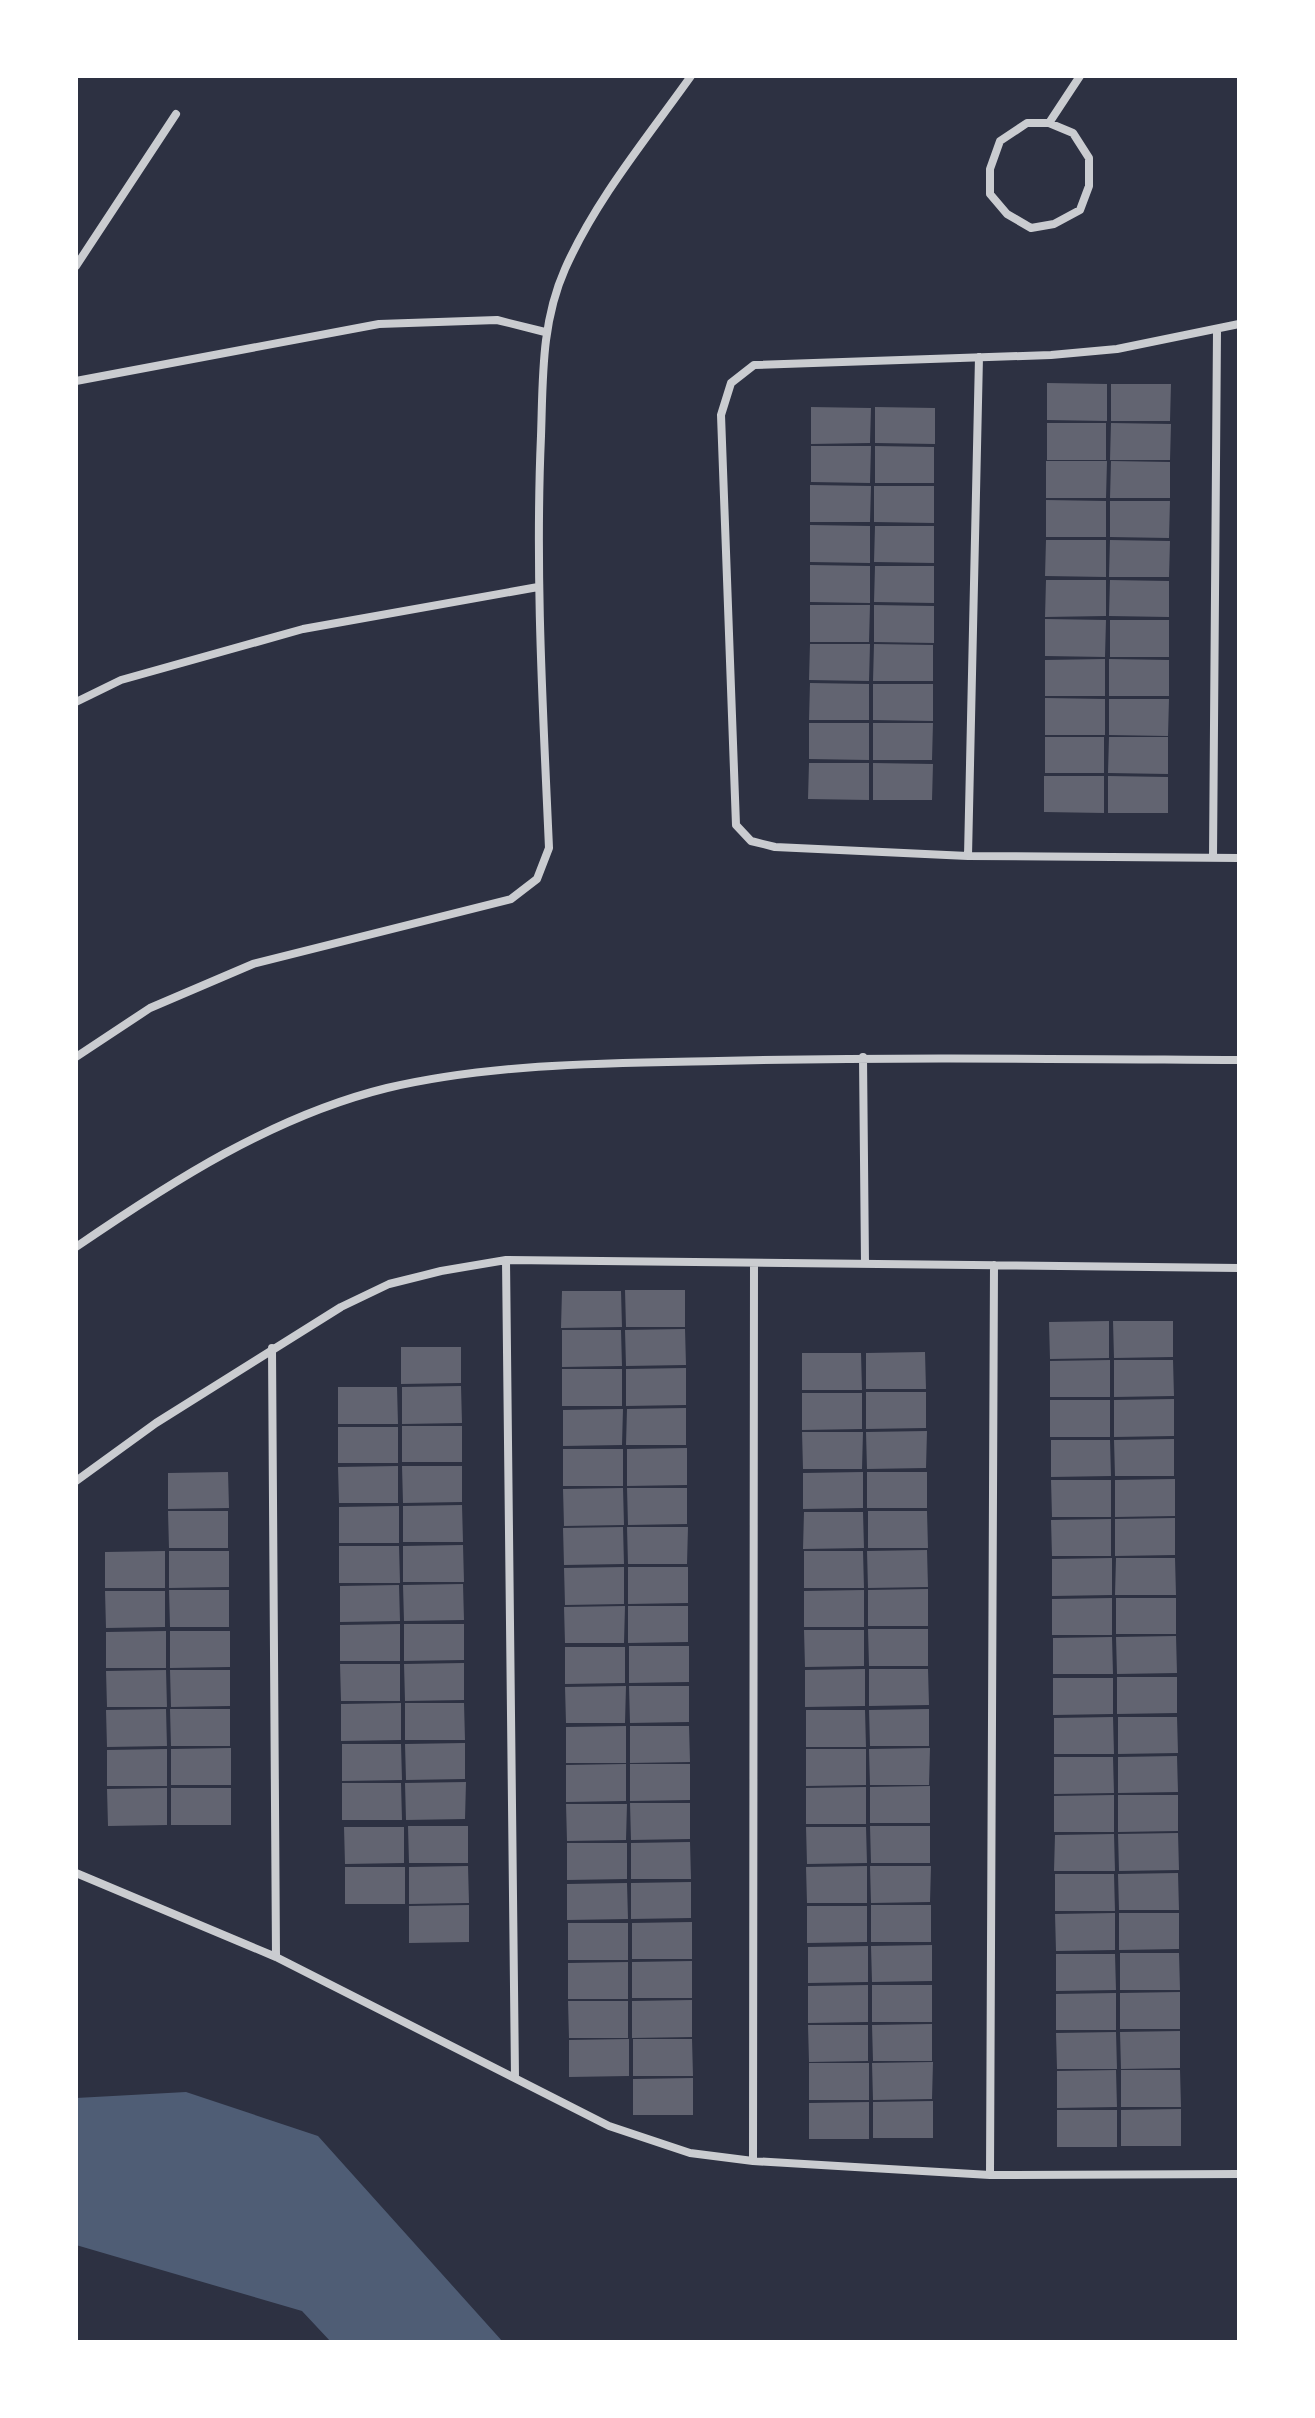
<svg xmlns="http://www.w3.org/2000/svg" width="1315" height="2418" font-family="Rubik,sans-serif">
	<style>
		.water { fill: #4f5d75 }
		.building { fill: #626471 }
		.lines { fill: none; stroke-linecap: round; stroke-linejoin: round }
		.minor { stroke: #caccd0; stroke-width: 8 }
	</style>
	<rect width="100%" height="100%" fill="#2d3142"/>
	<path class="water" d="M186 2092 318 2136 503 2342H331L302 2311 76 2245V2098Z"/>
	<path class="building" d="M1047 383 1107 384V421L1047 420Z
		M1111 384H1171L1170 421H1111Z
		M811 407 871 408 870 443 811 444Z
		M875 407 935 408V444L875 443Z
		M1047 423H1106V460H1047Z
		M1111 423 1171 424 1170 460H1110Z
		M811 446H871L870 483 811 482Z
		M875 446 934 447V483H875Z
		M1046 461H1107L1106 498H1046Z
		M1111 461 1170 462V498H1110Z
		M810 485 871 486 870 522H810Z
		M874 486H934V523L874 522Z
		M1046 500 1106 501V537H1046Z
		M1110 501H1170L1169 538 1110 537Z
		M810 525 870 526V563L810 562Z
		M875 526H934V563L874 562Z
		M1046 540H1106V577L1045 576Z
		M1110 540 1170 541 1169 577H1109Z
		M810 565 870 566V603L810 602Z
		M875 566H934V603L874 602Z
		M1046 580H1106V616L1045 617Z
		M1110 580 1169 581V617L1109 616Z
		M810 605H870L869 642H810Z
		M874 605 934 606V643L874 642Z
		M1045 619 1106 620 1105 657 1045 656Z
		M1110 620H1169V657H1110Z
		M810 644H870L869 681 809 680Z
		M874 644 933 645V681H873Z
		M1105 659V696H1045V660Z
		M1109 659 1169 660V696H1109Z
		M810 683 869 684V720H809Z
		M873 684H933V721L873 720Z
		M1045 698 1105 699V735H1045Z
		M1109 699H1169L1168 736 1109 735Z
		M809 723H869V760L809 759Z
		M873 723H933L932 760H873Z
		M1045 737H1104V773H1045Z
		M1109 737H1168V774L1108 773Z
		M809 763H869V800L808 799Z
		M873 763 933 764 932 800H873Z
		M1044 776H1104V813L1044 812Z
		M1108 776 1168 777V813H1108Z
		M625 1290H685V1327H626Z
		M562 1291H621L622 1327 561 1328Z
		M1109 1321V1358L1050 1359 1049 1322Z
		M1113 1321H1173V1357L1114 1358Z
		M685 1329 686 1365 626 1366 625 1330Z
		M562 1330H621L622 1366 562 1367Z
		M401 1347H461V1383L401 1384Z
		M925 1352 926 1389H866V1353Z
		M802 1353H861L862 1390H802Z
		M1110 1360V1397H1050V1361Z
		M1114 1360H1173L1174 1396 1114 1397Z
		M686 1368V1405L626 1406V1369Z
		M562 1369H622V1406H562Z
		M461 1386 462 1423 402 1424V1387Z
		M338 1387H397L398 1424H338Z
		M866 1392H926V1428L866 1429Z
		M802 1393H862V1429L802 1430Z
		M1174 1399V1436L1114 1437V1400Z
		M1050 1400H1110V1437H1050Z
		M686 1408V1445H626L627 1409Z
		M623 1409 622 1445 563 1446V1410Z
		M402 1426H462V1462H402Z
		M338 1427H398V1463H338Z
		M927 1431 926 1468 867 1469 866 1432Z
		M802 1432H863L862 1469H803Z
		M1174 1439V1476H1115L1114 1440Z
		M1051 1440H1110L1111 1476 1051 1477Z
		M687 1448V1485L627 1486V1449Z
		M563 1449H623V1486H563Z
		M398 1466V1503H339L338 1467Z
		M402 1466H462V1502L403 1503Z
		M228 1472 229 1508 168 1509V1473Z
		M863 1472V1508L803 1509V1473Z
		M867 1472H927V1508H867Z
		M1175 1479V1516L1115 1517V1480Z
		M1051 1480H1111V1517H1052Z
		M623 1488 624 1525 564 1526 563 1489Z
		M627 1488H687V1524L628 1525Z
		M462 1505 463 1542H403V1506Z
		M399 1506V1543H339V1507Z
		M168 1511H228V1548H169Z
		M868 1511H927L928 1548H868Z
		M804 1512H863L864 1548 803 1549Z
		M1175 1518V1555L1115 1556V1519Z
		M1111 1519V1556H1052L1051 1520Z
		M623 1527 624 1564 564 1565 563 1528Z
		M627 1527H688L687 1564H628Z
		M463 1545 464 1582H403V1546Z
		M339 1546H399L400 1583H339Z
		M927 1550 928 1587 868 1588 867 1551Z
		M165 1551V1588H105V1552Z
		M169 1551H229V1587L169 1588Z
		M804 1551H863L864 1588H804Z
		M1112 1558V1595L1052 1596V1559Z
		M1116 1558H1175L1176 1595H1115Z
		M624 1567V1604L565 1605 564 1568Z
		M628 1567H688V1603L628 1604Z
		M463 1584 464 1620 404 1621 403 1585Z
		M399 1585 400 1621 340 1622V1586Z
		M928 1589V1626H868V1590Z
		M169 1590H229V1627H170Z
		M864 1590V1627H804V1591Z
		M105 1591H165V1627L106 1628Z
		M1112 1598V1635H1052V1599Z
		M1116 1598H1176V1634H1116Z
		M625 1606 624 1643H565L564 1607Z
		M628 1606H688V1642L628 1643Z
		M400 1624V1661H340V1625Z
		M404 1624H464V1660L404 1661Z
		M868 1629H928V1666H869Z
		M804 1630H864V1666L805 1667Z
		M166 1631V1668H106V1632Z
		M170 1631H230V1667L170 1668Z
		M1176 1636 1177 1673 1117 1674 1116 1637Z
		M1112 1637 1113 1674H1053V1638Z
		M629 1646H689V1682L629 1683Z
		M565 1647H625V1683L565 1684Z
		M464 1663V1700L405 1701 404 1664Z
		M340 1664H400V1701H341Z
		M865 1669V1706L805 1707V1670Z
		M869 1669H928L929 1705 869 1706Z
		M166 1670 167 1707H107L106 1671Z
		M170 1670H230V1706L171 1707Z
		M1117 1677H1177V1713L1117 1714Z
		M1053 1678H1113V1714L1053 1715Z
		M626 1686 625 1723H566L565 1687Z
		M629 1686H689V1722L630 1723Z
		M401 1703V1740L341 1741V1704Z
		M405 1703H464L465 1740H405Z
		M166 1709 167 1746 107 1747 106 1710Z
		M170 1709H230V1746H171Z
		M929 1709V1746H870L869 1710Z
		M806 1710H865L866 1747H806Z
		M1113 1717 1114 1754H1054V1718Z
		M1118 1717H1177L1178 1753 1118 1754Z
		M626 1726V1763H566V1727Z
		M630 1726H689L690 1762 630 1763Z
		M465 1743V1779L406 1780 405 1744Z
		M342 1744H401L402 1780 342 1781Z
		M231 1748V1785H171V1749Z
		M930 1748 929 1785H870L869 1749Z
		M167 1749V1786H107V1750Z
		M806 1749H866V1785L806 1786Z
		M1177 1756 1178 1792 1118 1793V1757Z
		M1054 1757H1113L1114 1793 1054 1794Z
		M626 1764V1801L566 1802V1765Z
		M630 1764H690V1800L630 1801Z
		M466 1782 465 1819 406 1820 405 1783Z
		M342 1783H401L402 1820H342Z
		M930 1786V1823H870V1787Z
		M866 1787V1824H806V1788Z
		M167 1788V1825L108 1826 107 1789Z
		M171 1788H231V1825H171Z
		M1114 1795V1832H1054V1796Z
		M1118 1795H1178V1831L1118 1832Z
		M630 1803H690V1839L631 1840Z
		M566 1804H627L626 1840 567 1841Z
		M408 1826H468V1863H409Z
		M870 1826H930V1863H871Z
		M344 1827H404V1863L345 1864Z
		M806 1827H866L867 1863 807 1864Z
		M1178 1833 1179 1870 1119 1871 1118 1834Z
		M1114 1834 1115 1871H1054L1055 1835Z
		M690 1842 691 1879H631V1843Z
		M567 1843H627V1879L567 1880Z
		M468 1866 469 1903 409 1904V1867Z
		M867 1866V1903H807L806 1867Z
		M870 1866H931L930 1902 871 1903Z
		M345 1867H405V1904H345Z
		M1178 1873 1179 1910H1119L1118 1874Z
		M1055 1874H1114L1115 1911H1055Z
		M691 1882V1918L631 1919V1883Z
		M627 1883 628 1919 567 1920V1884Z
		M469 1905V1942L409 1943V1906Z
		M871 1905H931V1942H871Z
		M807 1906H867V1942L807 1943Z
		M1115 1913V1950L1056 1951 1055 1914Z
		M1119 1913H1179V1949L1119 1950Z
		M692 1922V1959H632V1923Z
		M568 1923H628V1960H568Z
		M932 1945V1981L872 1982 871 1946Z
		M868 1946V1982L808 1983V1947Z
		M1120 1953H1179L1180 1990H1120Z
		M1056 1954H1115L1116 1990 1056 1991Z
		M692 1961V1998H632V1962Z
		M628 1962V1999H568V1963Z
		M868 1985V2022L808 2023V1986Z
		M872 1985H932V2022H872Z
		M1180 1992V2029H1120V1993Z
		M1116 1993V2030H1056V1994Z
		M692 2000V2037L632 2038V2001Z
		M568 2001H628V2038H569Z
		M932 2024V2061H873L872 2025Z
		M808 2025H868V2061L809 2062Z
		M1180 2031V2068L1121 2069 1120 2032Z
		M1116 2032 1117 2069H1057L1056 2033Z
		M629 2039V2076L569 2077V2040Z
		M633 2039H692L693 2076H633Z
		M933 2062 932 2099 873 2100 872 2063Z
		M809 2063H869V2100H809Z
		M1116 2070 1117 2107 1057 2108V2071Z
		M1121 2070H1180L1181 2107H1121Z
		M693 2078V2115H633V2079Z
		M933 2101V2138H873V2102Z
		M869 2102V2139H809V2103Z
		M1181 2109V2146H1121V2110Z
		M1057 2110H1117V2147H1057Z"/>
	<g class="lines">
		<path class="minor" d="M1027 123H1049L1073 133 1089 158V186L1080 210 1054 224 1031 228 1007 214 990 194V169L1000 141Z
			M1049 123 1080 76
			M76 266 176 114
			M1239 324 1117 349 1051 355 754 365 731 383 721 415 736 825 751 841 775 847 968 856 1239 858
			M76 381 379 324 497 320 545 332
			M76 702 121 680 303 629 538 587
			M968 856 979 357
			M1213 858 1217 331
			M76 1057 150 1008 253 964 511 899 537 879 549 848C543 711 535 574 541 436 543 379 541 323 565 269 596 199 647 138 691 76
			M863 1057 865 1264
			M76 1247C171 1182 273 1116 387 1088 493 1063 610 1063 718 1061 892 1057 1065 1059 1239 1060
			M506 1260 515 2077
			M272 1348 276 1957
			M76 1481 156 1423 341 1307 389 1284 441 1271 506 1260 1239 1268
			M76 1873 276 1957 609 2126 690 2153 753 2161 990 2175 1239 2174
			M753 2161 754 1263
			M990 2175 994 1265"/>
	</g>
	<rect width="1315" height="2418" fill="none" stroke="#ffffff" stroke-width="156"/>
</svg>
